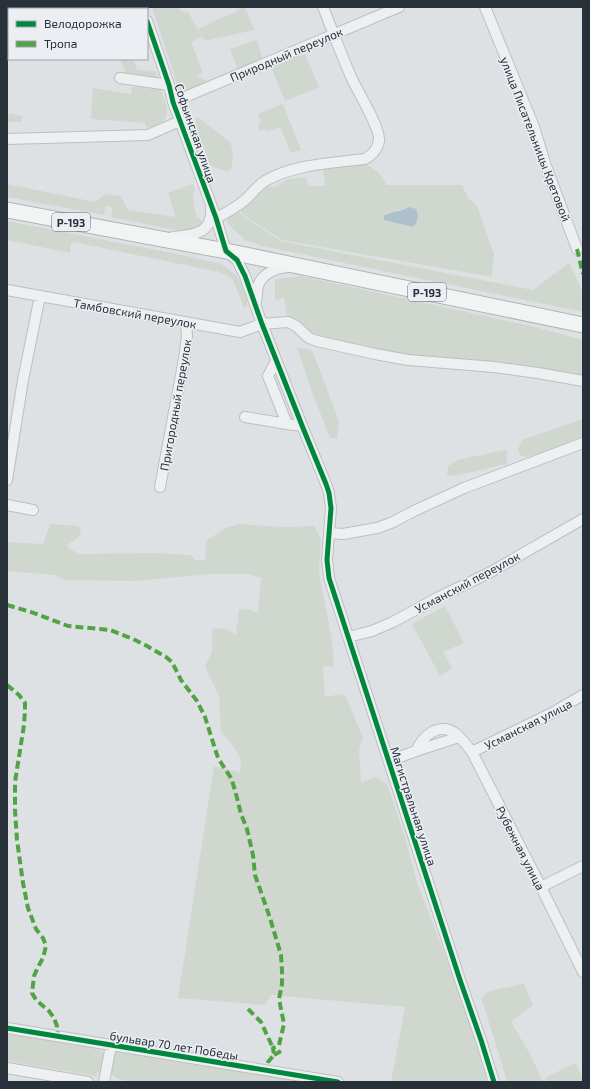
<svg xmlns="http://www.w3.org/2000/svg" width="590" height="1089" font-family="'Exo 2',sans-serif">
	<style>
		.green { fill: #d0d7cf; fill-rule: evenodd }
		.water { fill: #aec0cc }
		.lines { fill: none; stroke-linecap: round; stroke-linejoin: round }
		.minor-casing { stroke: #bcbfc1; stroke-width: 12 }
		.highway-casing { stroke: #b1b4b7; stroke-width: 17 }
		.minor { stroke: #eeeff0; stroke-width: 10 }
		.highway { stroke: #f2f4f4; stroke-width: 15 }
		.quiet { stroke: #51a445; stroke-width: 4; stroke-dasharray: 8 4; stroke-linecap: butt }
		.cycleway-casing { stroke: #ebeff3; stroke-width: 8 }
		.cycleway { stroke: #00873e; stroke-width: 5 }
		.labels { text-anchor: middle; dominant-baseline: central; stroke-width: 3; stroke-linejoin: round; paint-order: stroke }
		.shield { fill: #ebeff3; stroke: #626972; stroke-width: 1 }
		.shield-label { font-size: 11px; font-weight: bold; fill: #28303a }
		.street-label { font-size: 12px; fill: #28303a; stroke: #ebeff3 }
	</style>
	<rect width="100%" height="100%" fill="#dee1e3"/>
	<path class="green" d="M152 7H179L181 11 188 12 202 37 191 42 203 73 177 84Z
		M243 7H245L254 30 205 41 198 29 216 20 230 15Z
		M257 40 263 61 238 69 230 49Z
		M305 54 319 87 285 101 271 67Z
		M120 59C133 59 134 58 137 70L155 71 158 77V81L116 74V72L123 73 125 71Z
		M196 76 203 78 206 82 205 86 185 94 180 92 178 84Z
		M133 87 161 89C167 109 175 123 147 128L145 123 91 119 93 88 131 94 132 88Z
		M283 104 301 150 291 153 280 127 266 132 264 129 260 131 258 125 261 123 258 114Z
		M9 113 23 116 22 122H7Z
		M197 117 230 142 233 152 232 168 227 171 219 169 210 165 195 124Z
		M366 164 378 172 387 185H462L468 198 477 206 494 254 492 277 282 240 241 213 240 209 253 196 266 186 275 187 288 179 306 177 309 186H325L323 169ZM409 207 412 208 417 211V218L383 219C387 210 402 211 409 207Z
		M7 184 95 202 106 194 121 196 128 210 176 217 168 193 193 184 195 190C191 199 195 208 197 218H199L202 221C198 230 184 230 175 230L111 217 113 207 106 206 104 215 7 197Z
		M239 210V213L281 241 533 290 569 263 583 292V312L262 246 245 240 229 225 226 217Z
		M7 221 182 255 221 264 235 274 242 284 247 300V305L244 308 233 280 228 276 219 272 73 242 71 244 70 253 7 240Z
		M301 276 535 327 583 340V377L444 363 316 338 300 322 287 316 284 298 275 300V282L276 279Z
		M297 347 312 350 339 421 337 439 330 438 312 392Z
		M583 419V436L544 452 526 457 520 455 518 449 522 440Z
		M505 450 507 451V461L506 464 455 476 447 475 448 466 457 460Z
		M50 524 79 526 81 535 66 546 78 554 158 553 191 555 195 560H205L206 541 225 528 239 524 283 527 314 526 319 535 321 540 319 572 332 641 334 666 323 667 325 697 341 694 346 697 363 738 359 750 361 782 376 777 387 784 405 837 417 882 434 926 461 998 481 1060 486 1077V1082H391L405 1007 271 995 265 1005 178 998 214 766 240 772 241 759 234 747 221 731 219 696 205 667 212 651V629C224 628 227 628 236 635L239 610 248 609 258 613 261 578 249 574H211L135 581 65 580 54 575 7 571V542L43 544Z
		M445 606 464 643 443 652 452 668 440 676 412 624Z
		M524 984 533 1005 511 1022 530 1054 543 1082H507L500 1057 481 998 489 991Z
		M7 1034 96 1048 101 1051 104 1053 105 1057 102 1069 95 1076 7 1061Z
		M114 1051H119L300 1082H137C130 1081 112 1081 111 1071 110 1065 113 1057 114 1051Z
		M575 1063 583 1078V1082H547L545 1078Z"/>
	<path class="water" d="M409 207 416 209C419 215 418 222 413 227L384 220V216C391 211 401 212 409 207Z"/>
	<g class="lines">
		<defs>
			<path id="minor" d="M143 7V9
				M485 7 534 127 546 166 577 249
				M147 21 169 85 173 102 216 218 226 251 237 260 245 276 262 324 303 428 326 484 329 493 331 508 327 560 329 578 460 980 481 1040 494 1082
				M7 30 9 31
				M120 78 169 85
				M173 102 399 7
				M7 139 148 135 180 121
				M216 218C226 213 237 207 245 200 252 194 257 186 265 181 295 164 332 163 365 159 372 155 378 150 379 140 380 128 360 95 353 81 342 57 333 32 323 7
				M173 237C193 235 213 234 211 208
				M7 290 240 332 262 324 288 322 296 326 309 338 317 341 375 354 408 360 494 367 538 373 583 381
				M256 302C257 297 257 291 258 286 262 273 278 267 290 267
				M276 361 268 376 287 424 302 426
				M245 417 287 424
				M7 480 23 380 40 296
				M160 487 184 359 187 336 186 323
				M7 505 33 510
				M329 533 343 534 377 528 391 523 416 510 464 488 583 443
				M348 637 372 631 393 622 439 597 489 573 583 519
				M416 751 459 737
				M472 752 550 714 583 695
				M389 761 416 751C420 742 424 737 432 732 451 722 462 739 472 752L541 887 583 972
				M541 887 583 866
				M7 1028 338 1082
				M7 1068 88 1082
				M104 1082 111 1045"/>
			<path id="highway" d="M7 210 226 251 583 325"/>
		</defs>
		<use href="#minor" class="minor-casing"/>
		<use href="#highway" class="highway-casing"/>
		<use href="#minor" class="minor"/>
		<use href="#highway" class="highway"/>
		<path class="quiet" d="M577 249 583 274
			M7 605 31 612 68 626 110 630 133 639 147 646 166 657 172 662 181 680 197 701 205 717 218 758 231 778 235 790 241 814 247 829 253 855 255 875 270 918 281 955 282 971V984L279 999 284 1024 279 1045 273 1048 274 1055 268 1062 266 1070
			M7 685 19 695 25 703V710L24 725 15 782V810L17 840 23 883 28 908 36 929 43 938 46 946 43 958 38 967 34 976 32 993 36 1000 49 1011 54 1018 57 1026 58 1036
			M248 1009 261 1022 273 1048
			M274 1055 283 1050"/>
		<defs>
			<path id="cycleway" d="M147 21 169 85 173 102 216 218 226 251 237 260 245 276 262 324 303 428 326 484 329 493 331 508 327 560 329 578 460 980 481 1040 494 1082
				M7 1028 338 1082"/>
		</defs>
		<use href="#cycleway" class="cycleway-casing"/>
		<use href="#cycleway" class="cycleway"/>
	</g>
	<g class="labels">
		<g class="shield">
			<rect x="52" y="213" width="38" height="18" rx="3"/>
			<rect x="408" y="283" width="38" height="18" rx="3"/>
		</g>
		<g class="shield-label">
			<text x="71" y="222">Р-193</text>
			<text x="427" y="292">Р-193</text>
		</g>
		<g class="street-label">
			<text transform="translate(286 54) rotate(-23)">Природный переулок</text>
			<text transform="translate(196 133) rotate(71)">Софьинская улица</text>
			<text transform="translate(536 139) rotate(69)">улица Писательницы Кретовой</text>
			<text transform="translate(135 313) rotate(10)">Тамбовский переулок</text>
			<text transform="translate(175 405) rotate(-80)">Пригородный переулок</text>
			<text transform="translate(467 582) rotate(-28)">Усманский переулок</text>
			<text transform="translate(528 724) rotate(-27)">Усманская улица</text>
			<text transform="translate(414 806) rotate(72)">Магистральная улица</text>
			<text transform="translate(521 848) rotate(63)">Рубежная улица</text>
			<text transform="translate(174 1045) rotate(9)">бульвар 70 лет Победы</text>
		</g>
	</g>
	<rect width="590" height="1089" fill="none" stroke="#28303a" stroke-width="16"/>
	<rect x="8" y="8" width="140" height="52" fill="#ebeff3" stroke="#9da3a9"/>
	<rect x="16" y="21" width="20" height="6" fill="#00873e" stroke="#9da3a9"/>
	<text x="44" y="28" font-size="12" fill="#28303a">Велодорожка</text>
	<rect x="16" y="41" width="20" height="6" fill="#51a445" stroke="#9da3a9"/>
	<text x="44" y="48" font-size="12" fill="#28303a">Тропа</text>
</svg>
